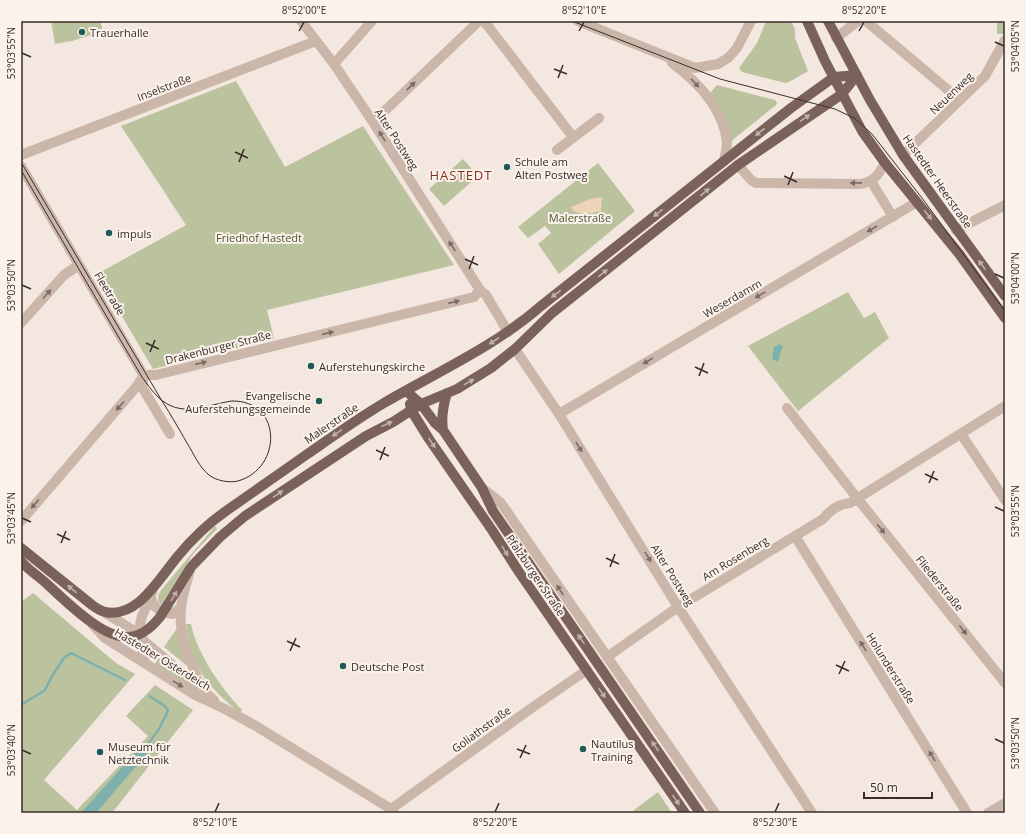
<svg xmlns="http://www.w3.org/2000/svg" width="1026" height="834" font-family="'Open Sans',sans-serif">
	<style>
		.green { fill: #bac29e }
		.sand { fill: #edd4b6 }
		.water { fill: #7eb0ac }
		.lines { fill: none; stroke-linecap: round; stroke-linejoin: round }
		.stream { stroke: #7eb0ac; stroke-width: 2.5 }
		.minor { stroke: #cbb6aa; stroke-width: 10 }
		.major { stroke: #7a625b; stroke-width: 10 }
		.tram { stroke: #392d2a; stroke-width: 1 }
		.oneway { fill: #7b6b64 }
		.oneway2 { fill: #c0b1aa }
		.ticks { fill: none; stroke: #392d2a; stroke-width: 1.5 }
		.poi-dot { fill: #1f5a57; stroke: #faf2eb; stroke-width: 1.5 }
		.labels { text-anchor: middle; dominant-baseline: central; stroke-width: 4; stroke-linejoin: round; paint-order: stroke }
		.poi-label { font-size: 11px; fill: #392d2a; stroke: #faf2eb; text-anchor: start }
		.street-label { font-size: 11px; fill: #392d2a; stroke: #faf2eb }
		.park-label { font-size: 11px; fill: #4c572e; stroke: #faf2eb }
		.quarter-label { font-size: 13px; letter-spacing: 1px; fill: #873023; stroke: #faf2eb }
		.neatline { fill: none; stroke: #392d2a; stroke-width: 1.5 }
		.ticks-label { font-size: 10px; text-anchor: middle; fill: #392d2a }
	</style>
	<rect width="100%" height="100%" fill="#f3e7df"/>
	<path class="green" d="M51 21H100L103 31 72 41 55 44Z
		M766 21H791L795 29V38L808 71 789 82 785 83 742 72 739 68 757 43Z
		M997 21H1005V34H997Z
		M236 81 285 167 363 126 454 265 267 310 274 339 153 369 97 274 186 225 121 126Z
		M717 85 775 100 777 103 776 105 730 142 710 93Z
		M463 159 478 176 444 206 429 189Z
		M598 163 635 211 559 274 538 244 551 233 545 226 528 238 518 227Z
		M848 292 864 318 875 312 889 338 798 411 748 346Z
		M215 526 217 529 193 554 161 605C156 600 158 594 162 589Z
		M33 593 116 663 135 674 44 780 77 810 148 736 126 716 155 685 193 710 112 813H21V602Z
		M186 624H191C197 654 221 688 242 710L240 713C207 686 191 667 186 624Z
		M178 627 187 666 164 647Z
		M158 659 202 694 154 665Z
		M658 792 672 813H635L634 810Z"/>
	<path class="sand" d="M602 197 601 211C593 213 576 217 571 207L590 199Z"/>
	<path class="water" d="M780 344 783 347 780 354 778 362 772 359 774 347Z
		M140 747H146L149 751 97 812 81 813Z"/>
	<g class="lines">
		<path class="stream" d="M21 705 45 690 52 676 64 658 71 653 125 680
			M146 747 159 729 168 711 165 706 149 696"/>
		<path class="minor" d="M301 21 334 64 373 122 480 290 486 295 508 332
			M484 21 573 137
			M578 21 695 68 718 64 728 58 737 48 751 21
			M866 21 960 100
			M836 38 858 21
			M672 63C698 82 723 108 727 142 727 148 725 155 724 161
			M334 64 372 21
			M373 122 479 21
			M557 150 599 118
			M21 155 316 41
			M903 155 985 76 1005 40
			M738 165 751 180 756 183 861 184C876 180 878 175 885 163
			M21 166 144 376 142 387 170 434
			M871 181 893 217
			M956 230 1005 205
			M21 323 64 275 79 265
			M515 349 559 414 678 607 812 813
			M787 408 857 498 1005 683
			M559 414 917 202
			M961 434 1005 500
			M482 488 501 503 715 813
			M21 521 137 386C143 376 143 374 156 375L474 297 480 290
			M795 536 967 813
			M190 570C187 582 182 596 181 608 178 635 190 662 201 685V689
			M151 599C155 610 162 612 172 614L181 608
			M104 612 139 634 144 641 214 700
			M92 624 105 638 195 695 225 709 256 726 391 809 394 813
			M607 657 678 607 823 519C830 510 839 504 850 503L1005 406
			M145 663C141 647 137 632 142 616 146 607 151 599 153 589
			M391 809 533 707 587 670
			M988 813 1005 803"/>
		<path class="major" d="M807 21 825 61 862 131 885 163 960 255 1005 318
			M828 21 870 100 903 155 1005 296
			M406 391 421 404 435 423 443 430 482 488 493 511 700 813
			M410 404 411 410 429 439 492 530 519 572 685 813
			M443 430C441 417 443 406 447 393
			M21 548 92 605C96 608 101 611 105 612 138 619 160 577 178 556 192 539 209 523 226 511 253 492 279 474 306 455 332 437 357 419 384 403 437 372 494 347 541 306L791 108 834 77 857 75
			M21 561C28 570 40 577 48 585 67 602 101 637 127 637 141 637 152 627 160 617L191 567 220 537 245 516 366 436 393 422 421 404 457 389 491 368 515 349 552 313 738 165 842 94 857 75"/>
		<path class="tram" d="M572 21 720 79 835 109 854 118 872 134 922 198 1005 311
			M21 162 162 401C171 415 179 429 187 443 194 454 199 467 209 475 217 481 229 483 238 481 283 468 282 400 232 401 205 405 181 419 158 397 152 391 147 384 142 377L21 170"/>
	</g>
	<defs><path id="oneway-solid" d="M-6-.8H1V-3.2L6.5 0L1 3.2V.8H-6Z"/></defs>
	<g class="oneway">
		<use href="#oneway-solid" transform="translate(695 83) rotate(47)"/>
		<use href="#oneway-solid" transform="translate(411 86) rotate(-44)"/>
		<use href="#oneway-solid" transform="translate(382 136) rotate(-122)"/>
		<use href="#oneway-solid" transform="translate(856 183) rotate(179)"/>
		<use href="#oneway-solid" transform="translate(872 229) rotate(150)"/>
		<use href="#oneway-solid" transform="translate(452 246) rotate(-123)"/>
		<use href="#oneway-solid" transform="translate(47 294) rotate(-48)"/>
		<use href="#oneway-solid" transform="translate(760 295) rotate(150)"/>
		<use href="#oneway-solid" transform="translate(454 302) rotate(-13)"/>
		<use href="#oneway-solid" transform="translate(328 333) rotate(-13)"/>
		<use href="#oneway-solid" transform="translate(648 361) rotate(149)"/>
		<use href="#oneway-solid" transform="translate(201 363) rotate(-13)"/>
		<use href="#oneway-solid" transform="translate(120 406) rotate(131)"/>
		<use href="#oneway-solid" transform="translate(579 447) rotate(58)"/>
		<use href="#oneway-solid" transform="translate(35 504) rotate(131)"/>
		<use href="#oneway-solid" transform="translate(881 529) rotate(51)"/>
		<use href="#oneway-solid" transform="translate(648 557) rotate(58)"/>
		<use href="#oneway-solid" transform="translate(560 590) rotate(-124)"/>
		<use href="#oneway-solid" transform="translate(963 630) rotate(51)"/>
		<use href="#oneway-solid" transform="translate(863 646) rotate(-122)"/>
		<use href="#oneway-solid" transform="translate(178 684) rotate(32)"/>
		<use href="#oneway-solid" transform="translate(932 756) rotate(-122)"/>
	</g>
	<g class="oneway2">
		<use href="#oneway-solid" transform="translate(805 118) rotate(-34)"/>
		<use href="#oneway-solid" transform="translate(760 132) rotate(142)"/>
		<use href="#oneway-solid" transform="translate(705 192) rotate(-39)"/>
		<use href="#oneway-solid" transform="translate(658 213) rotate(142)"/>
		<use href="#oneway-solid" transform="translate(928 215) rotate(51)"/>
		<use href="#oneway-solid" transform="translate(982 265) rotate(-126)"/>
		<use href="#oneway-solid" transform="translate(603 273) rotate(-39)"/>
		<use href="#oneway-solid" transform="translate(556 294) rotate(142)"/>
		<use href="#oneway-solid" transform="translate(494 341) rotate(147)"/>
		<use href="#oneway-solid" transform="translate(469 382) rotate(-29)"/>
		<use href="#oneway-solid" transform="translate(387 424) rotate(-25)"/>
		<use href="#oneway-solid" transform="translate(337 433) rotate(145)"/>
		<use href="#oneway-solid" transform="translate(432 443) rotate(56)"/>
		<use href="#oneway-solid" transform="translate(278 494) rotate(-34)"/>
		<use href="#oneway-solid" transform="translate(505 551) rotate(58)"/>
		<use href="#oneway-solid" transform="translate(72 589) rotate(-140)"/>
		<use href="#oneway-solid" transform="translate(174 596) rotate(-59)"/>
		<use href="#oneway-solid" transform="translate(581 639) rotate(-125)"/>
		<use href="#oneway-solid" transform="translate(602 693) rotate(55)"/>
		<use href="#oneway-solid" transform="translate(655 746) rotate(-124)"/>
		<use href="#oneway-solid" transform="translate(676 800) rotate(56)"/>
	</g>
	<path class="ticks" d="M299 31 304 22M579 31 584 22M859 31 864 22M995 42 1004 46M22 53 31 57M554 69 567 74M558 78 563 65M235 152 248 158M239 162 244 149M784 176 797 182M788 185 793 172M465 259 478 265M469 269 474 256M995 274 1004 278M22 285 31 289M146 343 159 349M150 352 155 340M695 367 708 373M699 376 704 363M376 450 389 456M380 460 385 447M925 474 938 480M929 483 934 471M995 507 1004 511M22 518 31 522M57 534 70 540M61 543 66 531M606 558 619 564M610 567 615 554M287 641 300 647M290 651 296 638M836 665 849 671M839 674 845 661M995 739 1004 743M517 749 530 754M22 750 31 754M520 758 526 745M215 812 219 803M495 812 499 803M775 812 779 803"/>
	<g class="poi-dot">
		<circle cx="82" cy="32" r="4"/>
		<circle cx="507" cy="167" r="4"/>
		<circle cx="109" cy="233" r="4"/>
		<circle cx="311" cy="366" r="4"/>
		<circle cx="319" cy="401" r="4"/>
		<circle cx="343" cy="666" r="4"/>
		<circle cx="583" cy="749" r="4"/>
		<circle cx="100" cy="752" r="4"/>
	</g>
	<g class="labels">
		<g class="poi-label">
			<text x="90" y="32">Trauerhalle</text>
			<text x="515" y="161">Schule am<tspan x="515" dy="13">Alten Postweg</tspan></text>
			<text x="117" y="233">impuls</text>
			<text x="319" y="366">Auferstehungskirche</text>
			<text x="311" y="395" text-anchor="end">Evangelische<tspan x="311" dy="13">Auferstehungsgemeinde</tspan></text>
			<text x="351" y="666">Deutsche Post</text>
			<text x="591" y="743">Nautilus<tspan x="591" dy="13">Training</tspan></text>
			<text x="108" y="746">Museum für<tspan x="108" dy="13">Netztechnik</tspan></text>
		</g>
		<g class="street-label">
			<text transform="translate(164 87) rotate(-21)">Inselstraße</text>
			<text transform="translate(951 93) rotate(-44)">Neuenweg</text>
			<text transform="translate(397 139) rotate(57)">Alter Postweg</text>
			<text transform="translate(938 181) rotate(55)">Hastedter Heerstraße</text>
			<text transform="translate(110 293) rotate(59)">Fleetrade</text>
			<text transform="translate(732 298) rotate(-30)">Weserdamm</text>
			<text transform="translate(218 347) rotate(-14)">Drakenburger Straße</text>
			<text transform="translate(331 423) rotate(-34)">Malerstraße</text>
			<text transform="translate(735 558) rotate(-31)">Am Rosenberg</text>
			<text transform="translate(536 575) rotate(56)">Pfalzburger Straße</text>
			<text transform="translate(673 575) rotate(58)">Alter Postweg</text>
			<text transform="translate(940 583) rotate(51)">Fliederstraße</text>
			<text transform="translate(163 659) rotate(31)">Hastedter Osterdeich</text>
			<text transform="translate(891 668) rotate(58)">Holunderstraße</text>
			<text transform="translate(481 729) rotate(-36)">Goliathstraße</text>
		</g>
		<g class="park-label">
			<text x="580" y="217">Malerstraße</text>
			<text x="259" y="237">Friedhof Hastedt</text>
		</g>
		<g class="quarter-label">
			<text x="461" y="175">HASTEDT</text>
		</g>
	</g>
	<rect width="1026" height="834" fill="none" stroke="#faf2eb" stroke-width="44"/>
	<path d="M864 792v6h68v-6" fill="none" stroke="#392d2a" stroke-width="2"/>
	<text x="870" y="792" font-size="12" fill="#392d2a" stroke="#faf2eb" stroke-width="3" paint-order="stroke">50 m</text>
	<rect x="22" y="22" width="982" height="790" class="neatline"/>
	<g class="ticks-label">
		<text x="304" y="14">8°52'00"E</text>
		<text x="584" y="14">8°52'10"E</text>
		<text x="864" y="14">8°52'20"E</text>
		<text transform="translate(1015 46) rotate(-90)" y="4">53°04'05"N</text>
		<text transform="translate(11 53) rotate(-90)" y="4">53°03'55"N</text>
		<text transform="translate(1015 278) rotate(-90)" y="4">53°04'00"N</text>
		<text transform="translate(11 285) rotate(-90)" y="4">53°03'50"N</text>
		<text transform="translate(1015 511) rotate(-90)" y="4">53°03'55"N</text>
		<text transform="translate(11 518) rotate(-90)" y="4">53°03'45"N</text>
		<text transform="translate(1015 743) rotate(-90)" y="4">53°03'50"N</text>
		<text transform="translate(11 750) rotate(-90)" y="4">53°03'40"N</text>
		<text x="215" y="826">8°52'10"E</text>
		<text x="495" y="826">8°52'20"E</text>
		<text x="775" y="826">8°52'30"E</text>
	</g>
</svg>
